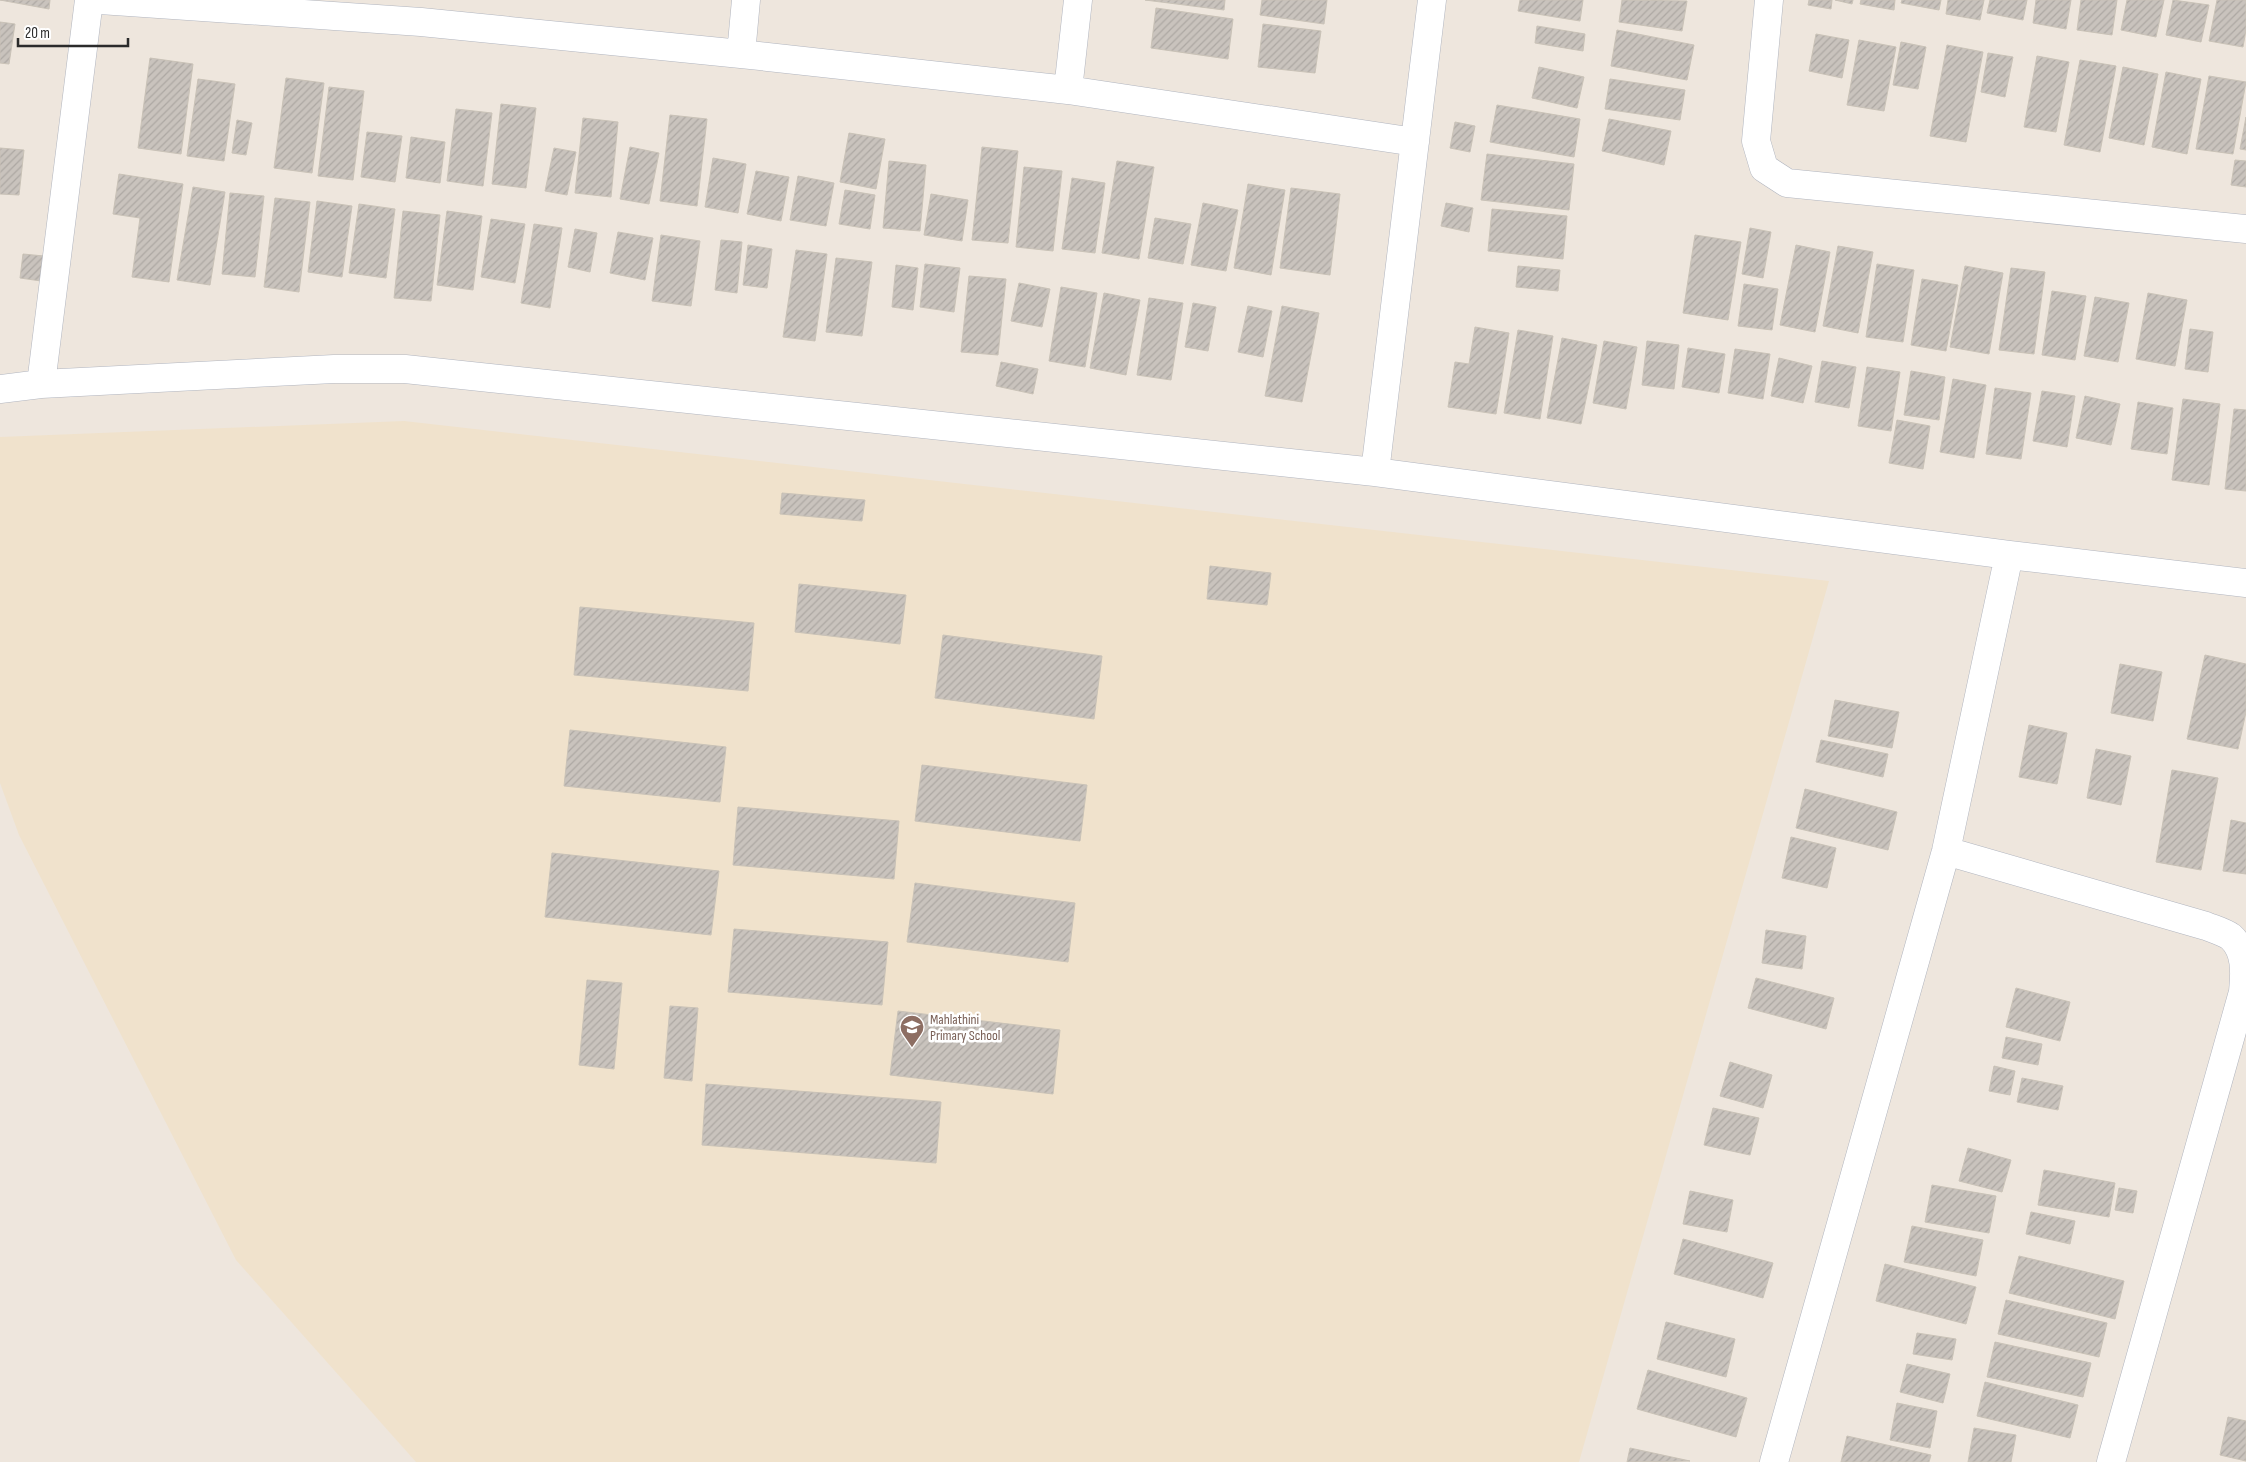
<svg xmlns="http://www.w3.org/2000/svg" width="2246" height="1462" font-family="'Sofia Sans Condensed',sans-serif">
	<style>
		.education { fill: #f0e2cc }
		.building { fill: url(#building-hatch); stroke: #c9c2b7 }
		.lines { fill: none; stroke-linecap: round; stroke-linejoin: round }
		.street-casing { stroke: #b1b5bf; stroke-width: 29 }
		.street { stroke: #fff; stroke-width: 28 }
		.labels { text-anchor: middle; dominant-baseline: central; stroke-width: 5; stroke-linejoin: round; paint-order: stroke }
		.education-label { font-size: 14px; fill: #785e54; stroke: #fff; text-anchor: start }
	</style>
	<defs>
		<pattern id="building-hatch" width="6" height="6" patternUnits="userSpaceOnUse" patternTransform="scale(1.25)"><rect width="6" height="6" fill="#c9c3bd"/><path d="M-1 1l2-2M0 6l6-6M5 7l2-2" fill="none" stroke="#ada8a3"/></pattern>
	</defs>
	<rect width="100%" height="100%" fill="#eee6dd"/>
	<path class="education" d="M404 421 1829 581 1579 1462H416L236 1260 19 835 0 783V437Z"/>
	<path class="building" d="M0 0H50L49 9Z
		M1145 0H1225L1224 10Z
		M1262 0H1327L1324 24 1260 15Z
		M1520 0H1583L1580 21 1518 11Z
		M1622 0 1687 1 1682 31 1619 22Z
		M1809 0H1832L1831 9 1808 5Z
		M1835 0H1853L1852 4Z
		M1861 0H1895L1894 10 1860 4Z
		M1902 0H1941L1939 10 1901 3Z
		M1948 0H1984L1980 20 1946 14Z
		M1990 0H2027L2023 20 1987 13Z
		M2036 0H2071L2066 29 2033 23Z
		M2081 0H2117L2112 35 2077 30Z
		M2127 0H2164L2156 37 2121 30Z
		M2173 0 2209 5 2201 42 2166 35Z
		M2217 0H2246V30L2243 47 2209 41Z
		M1156 8 1233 19 1228 59 1151 48Z
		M0 22 15 24 9 64 0 63Z
		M1263 24 1321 31 1315 73 1258 67Z
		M1537 26 1585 34 1583 51 1535 43Z
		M1617 30 1694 45 1687 80 1611 66Z
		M1816 34 1849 40 1842 78 1809 71Z
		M1859 40 1896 47 1884 111 1847 105Z
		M1901 42 1926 47 1918 89 1893 85Z
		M1947 45 1983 52 1966 142 1930 136Z
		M1988 53 2013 57 2005 97 1981 92Z
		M2037 56 2069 62 2056 132 2024 127Z
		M150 58 193 64 181 154 138 148Z
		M2080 60 2116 66 2100 152 2064 145Z
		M1539 67 1584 77 1577 108 1532 98Z
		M2123 67 2158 74 2144 145 2109 138Z
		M2166 72 2201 79 2187 154 2152 147Z
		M2209 76 2246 82 2233 154 2196 149Z
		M286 78 324 83 312 173 274 168Z
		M198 79 235 84 224 161 187 156Z
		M1610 79 1685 90 1680 120 1605 109Z
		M329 87 364 91 353 180 318 176Z
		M501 104 536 108 526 188 492 184Z
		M1497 105 1580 119 1574 157 1490 142Z
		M456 109 492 113 483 186 447 181Z
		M670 115 707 119 697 206 660 201Z
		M2246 117V150L2240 149Z
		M583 118 618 122 611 197 575 193Z
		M1609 119 1671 131 1664 165 1602 151Z
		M237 120 252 123 246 155 232 153Z
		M1455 122 1475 126 1470 152 1450 148Z
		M367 132 402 136 395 182 361 177Z
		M849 133 885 139 876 189 840 182Z
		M411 137 445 142 440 183 406 178Z
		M630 147 659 153 649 204 620 199Z
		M982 147 1018 151 1008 243 972 240Z
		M0 148 24 150 19 195 0 194Z
		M554 148 576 152 567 195 545 191Z
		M1487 154 1574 164 1569 210 1481 200Z
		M713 158 746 164 738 213 705 207Z
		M2235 160 2246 161V187L2231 185Z
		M889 161 926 165 920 231 883 228Z
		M1117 161 1154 167 1139 259 1102 253Z
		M1024 167 1062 171 1053 251 1016 247Z
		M756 171 789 177 781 221 747 214Z
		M119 174 183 184 169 282 132 277 140 218 113 214Z
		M798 176 834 183 826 226 790 220Z
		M1072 178 1105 183 1095 253 1062 249Z
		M1248 184 1285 190 1271 275 1234 268Z
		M193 187 225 192 210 285 177 280Z
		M1291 188 1340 194 1330 275 1280 268Z
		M845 190 875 195 870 229 839 224Z
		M230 193 264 196 255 277 222 274Z
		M931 194 968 200 962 241 924 235Z
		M275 198 310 202 299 292 264 287Z
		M317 201 352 206 342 277 308 272Z
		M1203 203 1238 210 1226 271 1191 265Z
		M1446 203 1473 208 1469 232 1441 226Z
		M359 204 395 209 386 278 349 273Z
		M1492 209 1567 216 1563 259 1488 251Z
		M403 211 440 215 431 301 394 298Z
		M447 211 482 216 473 290 437 285Z
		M1155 218 1191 224 1183 264 1148 258Z
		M491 219 525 224 515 283 481 277Z
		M534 224 562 228 550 308 521 303Z
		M1750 228 1771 232 1763 278 1742 274Z
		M575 229 597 233 590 272 568 267Z
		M618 232 653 238 645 280 610 273Z
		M661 235 700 241 691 306 652 301Z
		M1695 235 1741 242 1728 320 1683 313Z
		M721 240 742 242 737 293 715 290Z
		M748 245 772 249 767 288 743 285Z
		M1796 245 1830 252 1815 332 1780 325Z
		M1838 246 1873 252 1858 333 1823 326Z
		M796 250 827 254 815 341 783 337Z
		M23 254 44 256 41 281 20 278Z
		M836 258 872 262 862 336 826 332Z
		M925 264 960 268 954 312 920 307Z
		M1877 264 1914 270 1903 342 1866 337Z
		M896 265 918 268 913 310 892 307Z
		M1518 266 1560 270 1558 291 1516 287Z
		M1965 266 2003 273 1989 354 1950 347Z
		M2011 268 2045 272 2034 354 1999 350Z
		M969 276 1006 279 998 355 961 352Z
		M1922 279 1958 285 1946 351 1911 345Z
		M1019 283 1050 289 1042 327 1011 321Z
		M1744 284 1778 289 1772 330 1738 326Z
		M1061 287 1097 293 1085 367 1049 361Z
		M2052 291 2086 296 2075 360 2042 355Z
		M1104 293 1140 300 1126 375 1090 368Z
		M2148 293 2187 300 2175 366 2136 359Z
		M2095 297 2129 303 2118 362 2084 356Z
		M1149 298 1183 303 1171 380 1137 375Z
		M1193 303 1216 307 1208 351 1185 347Z
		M1248 306 1272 311 1263 357 1238 352Z
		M1282 306 1319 313 1302 402 1265 396Z
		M1475 327 1509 333 1496 414 1448 407 1455 362 1469 364Z
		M2190 329 2213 332 2208 372 2185 369Z
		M1518 330 1553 336 1540 419 1504 413Z
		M1562 338 1597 345 1581 424 1547 418Z
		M1604 341 1637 347 1626 409 1593 403Z
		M1647 341 1679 345 1674 389 1642 385Z
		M1688 348 1725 354 1719 393 1682 387Z
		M1735 349 1770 354 1763 399 1728 393Z
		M1779 358 1812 366 1803 403 1771 396Z
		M1822 361 1856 367 1849 408 1815 402Z
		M1001 362 1038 369 1033 394 996 386Z
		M1867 367 1900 372 1891 431 1858 426Z
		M1911 371 1945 377 1939 420 1904 415Z
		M1953 379 1986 385 1974 458 1940 452Z
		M1995 388 2031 393 2021 459 1986 454Z
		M2042 391 2075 396 2067 447 2033 441Z
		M2085 396 2120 404 2111 445 2076 438Z
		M2183 399 2220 404 2209 485 2172 480Z
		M2138 402 2173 408 2167 454 2131 449Z
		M2234 409 2246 410V491L2225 489Z
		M1897 420 1930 426 1923 469 1889 463Z
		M782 493 865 500 862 521 780 514Z
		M1210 566 1271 573 1267 605 1207 599Z
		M799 584 906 595 900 644 795 632Z
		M580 607 754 623 748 691 574 675Z
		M943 635 1102 656 1094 719 935 698Z
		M2205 655 2246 664V712L2238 749 2187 739Z
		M2120 664 2162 672 2153 721 2111 713Z
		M1835 700 1899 712 1892 748 1828 736Z
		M2029 725 2067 733 2057 784 2019 777Z
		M570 730 726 747 720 802 564 786Z
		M1821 740 1888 754 1883 777 1816 762Z
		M2096 749 2131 756 2121 805 2087 798Z
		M922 765 1087 785 1080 841 915 821Z
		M2172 770 2218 778 2201 870 2156 862Z
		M1805 789 1897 812 1888 850 1796 828Z
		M738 807 899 821 894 879 733 865Z
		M2231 820 2246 823V874L2223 871Z
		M1791 837 1836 848 1827 888 1782 878Z
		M552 853 719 871 711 935 545 917Z
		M915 883 1075 903 1068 962 907 942Z
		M734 929 888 942 882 1005 728 992Z
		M1766 930 1806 936 1802 969 1762 963Z
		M1756 978 1834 998 1826 1029 1748 1008Z
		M587 980 622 983 614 1069 579 1065Z
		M2016 988 2070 1002 2060 1041 2006 1027Z
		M670 1006 698 1008 692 1081 664 1078Z
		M898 1011 1060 1030 1053 1094 890 1075Z
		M2006 1037 2042 1044 2038 1065 2002 1058Z
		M1730 1062 1772 1075 1763 1108 1720 1096Z
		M1994 1066 2015 1071 2010 1095 1989 1091Z
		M2022 1078 2063 1086 2058 1110 2017 1102Z
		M706 1084 941 1102 936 1163 702 1145Z
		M1713 1108 1759 1118 1750 1155 1704 1145Z
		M1968 1148 2011 1160 2002 1192 1959 1181Z
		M2044 1170 2115 1183 2109 1217 2038 1205Z
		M1932 1185 1996 1196 1989 1233 1925 1222Z
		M2119 1188 2137 1191 2133 1213 2115 1210Z
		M1690 1191 1733 1200 1727 1232 1683 1224Z
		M2031 1212 2075 1221 2070 1244 2026 1234Z
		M1912 1226 1983 1240 1976 1276 1904 1262Z
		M1683 1239 1773 1263 1763 1298 1674 1274Z
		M2019 1256 2124 1281 2115 1319 2009 1293Z
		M1885 1264 1976 1287 1966 1324 1876 1301Z
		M2006 1300 2107 1323 2099 1357 1998 1334Z
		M1666 1322 1735 1339 1726 1377 1657 1359Z
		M1917 1333 1956 1339 1952 1360 1913 1354Z
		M1995 1342 2091 1363 2083 1397 1987 1377Z
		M1907 1364 1950 1374 1943 1403 1900 1392Z
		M1648 1370 1747 1398 1736 1437 1637 1409Z
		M1985 1382 2078 1405 2070 1438 1977 1416Z
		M1897 1403 1937 1411 1930 1448 1890 1440Z
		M2228 1417 2246 1421V1461L2220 1455Z
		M1974 1428 2016 1435 2011 1462H1968Z
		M1847 1436 1931 1455 1929 1462H1841Z
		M1630 1448 1690 1461 1627 1462Z"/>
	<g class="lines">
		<defs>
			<path id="street" d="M100 0 421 22 741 54 1068 90 1415 142
				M1769 0 1756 141 1764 168 1787 183 2246 229
				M741 54 746 0
				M1068 90 1078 0
				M41 384 89 0
				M0 389 41 384 334 369H405L1375 472 2009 555 2246 583
				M1375 472 1432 0
				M1946 851 2206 926C2213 929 2224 932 2231 937 2246 951 2245 972 2243 992L2111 1462
				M1774 1462 1946 851 2009 555"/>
		</defs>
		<use href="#street" class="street-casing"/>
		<use href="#street" class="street"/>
	</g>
	<defs>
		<symbol id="school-pin" viewBox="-11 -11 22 30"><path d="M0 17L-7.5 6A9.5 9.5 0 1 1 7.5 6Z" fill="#8d6e63" stroke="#fff"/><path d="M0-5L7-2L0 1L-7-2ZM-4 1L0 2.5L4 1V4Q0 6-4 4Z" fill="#fff"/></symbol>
	</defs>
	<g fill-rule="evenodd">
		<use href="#school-pin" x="898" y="1013" width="28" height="38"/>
	</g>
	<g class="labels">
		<g class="education-label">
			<text x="930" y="1019">Mahlathini<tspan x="930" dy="16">Primary School</tspan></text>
		</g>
	</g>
	<path d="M18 38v8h110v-8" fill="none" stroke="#2b2b2b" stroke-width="2.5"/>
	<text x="25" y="38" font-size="15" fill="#2b2b2b" stroke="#ffffff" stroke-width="4" paint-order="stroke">20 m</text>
</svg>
